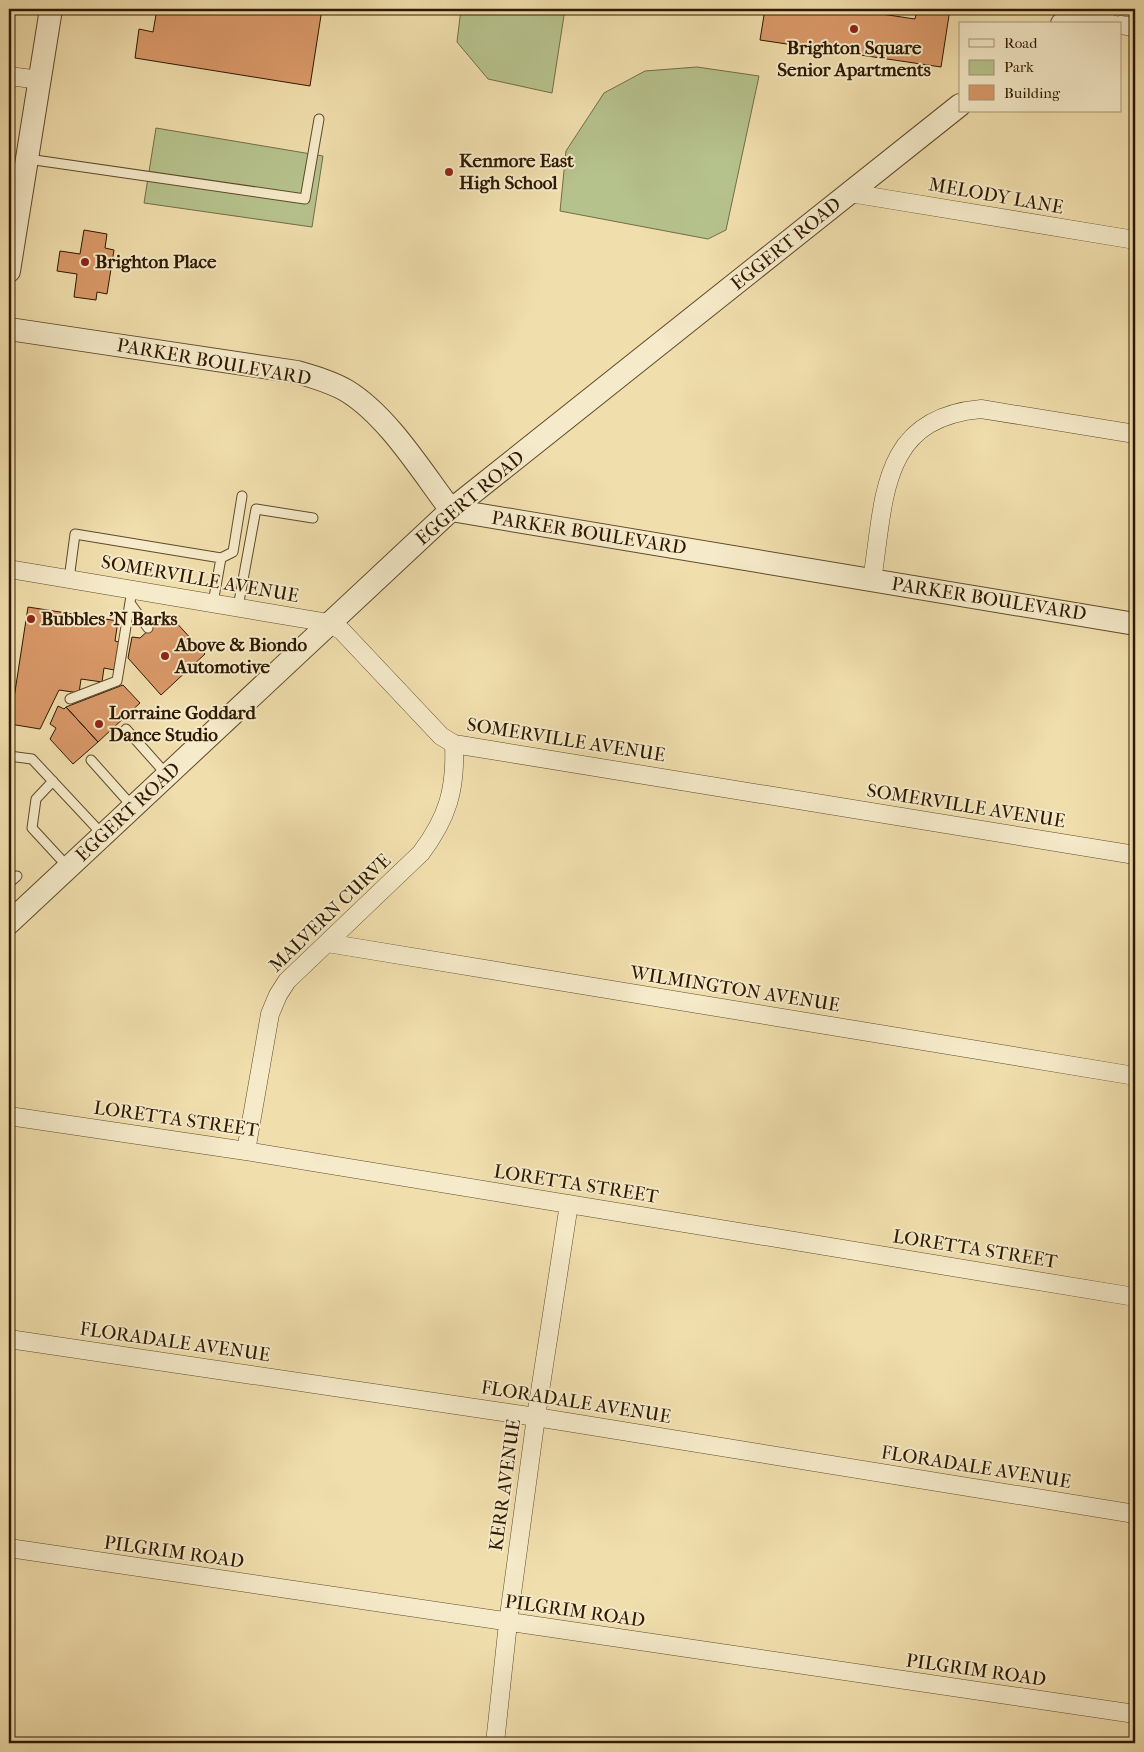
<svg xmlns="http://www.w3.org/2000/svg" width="1144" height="1752" font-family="'IM FELL French Canon',serif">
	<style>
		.green { fill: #b6c28c; stroke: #726d46 }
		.building { fill: #da9969; stroke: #2f1800 }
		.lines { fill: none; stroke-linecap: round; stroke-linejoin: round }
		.service-casing { stroke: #5f4a2b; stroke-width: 11 }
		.minor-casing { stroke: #5f4a2b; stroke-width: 19 }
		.tertiary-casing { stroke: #5f4a2b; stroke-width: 24 }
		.service { stroke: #f5eac9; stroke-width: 9 }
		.minor { stroke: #f5eac9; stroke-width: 18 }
		.tertiary { stroke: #f5eac9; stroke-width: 22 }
		.poi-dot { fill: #8f2418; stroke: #f5eac9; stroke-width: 2 }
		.labels { text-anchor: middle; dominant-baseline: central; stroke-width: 4; stroke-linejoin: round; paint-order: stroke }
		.poi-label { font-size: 19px; font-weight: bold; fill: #2f1800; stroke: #f5eac9; text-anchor: start }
		.street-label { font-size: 19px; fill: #2f1800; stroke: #f5eac9 }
	</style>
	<rect width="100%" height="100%" fill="#f0deac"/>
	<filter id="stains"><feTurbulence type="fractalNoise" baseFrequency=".004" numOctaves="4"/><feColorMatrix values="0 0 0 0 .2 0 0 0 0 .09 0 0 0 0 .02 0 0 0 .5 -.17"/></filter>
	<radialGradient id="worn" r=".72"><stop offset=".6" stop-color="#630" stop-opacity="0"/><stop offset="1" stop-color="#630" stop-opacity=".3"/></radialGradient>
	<path class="green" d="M461 9H565L552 93 488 79 457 42Z
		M697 67 759 76 726 230 708 239 560 211 566 151 604 93 645 71Z
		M156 128 323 156 312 227 144 203Z"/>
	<path class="building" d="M157 9H322L310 86 135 58 139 29 153 32Z
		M765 9H848L915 19 917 9H950L941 67 760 40Z
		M84 230 107 234 105 248 114 250 107 294 97 292 96 300 74 297 77 274 57 271 60 251 80 254Z
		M28 607 118 621 115 641 119 642 114 670 104 668 102 682 81 679 79 693 59 690 40 729 10 724Z
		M161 619 166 625 173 619 205 654 161 695 128 658 132 637 140 638Z
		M123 685 140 703 98 742 66 707Z
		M58 706 64 709 66 707 98 742 73 764 50 739 56 728 50 724Z"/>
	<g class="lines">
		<defs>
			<path id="service" d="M28 159 305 199 319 119
				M221 558 233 552 242 496
				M69 579 75 534 221 558 213 603
				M130 603 148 628
				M238 607 256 509 313 518
				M70 699 117 681 132 590
				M126 729 167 775
				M9 756 32 759 103 835
				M91 760 132 806
				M53 781 36 799 32 828 68 867
				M9 883 17 876"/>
			<path id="minor" d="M1070 17 1112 24
				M1120 25 1135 27
				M9 76 40 80
				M850 193 1135 240
				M9 569 329 623 342 631 441 736 454 744 1135 855
				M872 580C885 500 879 418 981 409L1135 434
				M327 943 1135 1076
				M9 1116 246 1151 1135 1297
				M246 1151 270 1014 278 995 287 981 421 853C448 817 456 789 454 744
				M9 1339 536 1417 1135 1514
				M9 1548 1135 1714
				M495 1743 508 1623 536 1417 569 1204"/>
			<path id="tertiary" d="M1062 24 1080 9
				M9 271 51 9
				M9 329 297 372C314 377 332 382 347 391 388 416 422 472 451 510L1135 624
				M9 923 451 510 960 105"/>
		</defs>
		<use href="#service" class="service-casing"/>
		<use href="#minor" class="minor-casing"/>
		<use href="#tertiary" class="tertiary-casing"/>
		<use href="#service" class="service"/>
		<use href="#minor" class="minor"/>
		<use href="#tertiary" class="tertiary"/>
	</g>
	<g class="poi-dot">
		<circle cx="854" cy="29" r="5"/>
		<circle cx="449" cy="172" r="5"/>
		<circle cx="85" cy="262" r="5"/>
		<circle cx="31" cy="619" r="5"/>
		<circle cx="165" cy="656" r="5"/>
		<circle cx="99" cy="724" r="5"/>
	</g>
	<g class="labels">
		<g class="poi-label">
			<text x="854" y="48" text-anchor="middle">Brighton Square<tspan x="854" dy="22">Senior Apartments</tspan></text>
			<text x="459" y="161">Kenmore East<tspan x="459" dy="22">High School</tspan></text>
			<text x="95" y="262">Brighton Place</text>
			<text x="41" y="619">Bubbles 'N Barks</text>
			<text x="175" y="645">Above &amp; Biondo<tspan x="175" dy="22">Automotive</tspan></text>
			<text x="109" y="713">Lorraine Goddard<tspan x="109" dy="22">Dance Studio</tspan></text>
		</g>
		<g class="street-label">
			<text transform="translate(996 196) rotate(10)">MELODY LANE</text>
			<text transform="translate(786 244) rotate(-39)">EGGERT ROAD</text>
			<text transform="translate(214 362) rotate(10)">PARKER BOULEVARD</text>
			<text transform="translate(470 498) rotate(-40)">EGGERT ROAD</text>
			<text transform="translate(589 533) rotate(9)">PARKER BOULEVARD</text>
			<text transform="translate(200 579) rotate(10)">SOMERVILLE AVENUE</text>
			<text transform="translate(989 599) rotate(9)">PARKER BOULEVARD</text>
			<text transform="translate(566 740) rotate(9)">SOMERVILLE AVENUE</text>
			<text transform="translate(966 806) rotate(9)">SOMERVILLE AVENUE</text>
			<text transform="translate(128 812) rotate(-43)">EGGERT ROAD</text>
			<text transform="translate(330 913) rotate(-44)">MALVERN CURVE</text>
			<text transform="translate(735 989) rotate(9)">WILMINGTON AVENUE</text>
			<text transform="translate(176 1119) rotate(8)">LORETTA STREET</text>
			<text transform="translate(576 1184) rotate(9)">LORETTA STREET</text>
			<text transform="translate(975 1249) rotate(9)">LORETTA STREET</text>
			<text transform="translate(175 1342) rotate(8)">FLORADALE AVENUE</text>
			<text transform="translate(576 1402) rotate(9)">FLORADALE AVENUE</text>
			<text transform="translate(976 1467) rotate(9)">FLORADALE AVENUE</text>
			<text transform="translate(505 1485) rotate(-82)">KERR AVENUE</text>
			<text transform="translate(174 1552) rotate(8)">PILGRIM ROAD</text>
			<text transform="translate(575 1611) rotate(8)">PILGRIM ROAD</text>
			<text transform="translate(976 1670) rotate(8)">PILGRIM ROAD</text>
		</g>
	</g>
	<rect width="1144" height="1752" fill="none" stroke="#f0deac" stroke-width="30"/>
	<rect x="10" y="10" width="1124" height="1732" fill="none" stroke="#2f1800" stroke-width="2.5"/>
	<rect x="15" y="15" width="1114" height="1722" fill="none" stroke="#2f1800"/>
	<rect x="959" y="22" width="162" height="90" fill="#f5eac9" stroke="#a69679"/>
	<rect x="969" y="39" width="25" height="8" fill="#f5eac9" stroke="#a69679"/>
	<text x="1004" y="48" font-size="15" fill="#2f1800">Road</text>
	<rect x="969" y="60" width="25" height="15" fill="#b6c28c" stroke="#a69679"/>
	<text x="1004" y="72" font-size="15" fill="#2f1800">Park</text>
	<rect x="969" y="85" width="25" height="15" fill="#da9969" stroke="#a69679"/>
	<text x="1004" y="98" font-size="15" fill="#2f1800">Building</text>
	<rect width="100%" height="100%" filter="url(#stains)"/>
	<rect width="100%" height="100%" fill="url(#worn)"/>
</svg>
